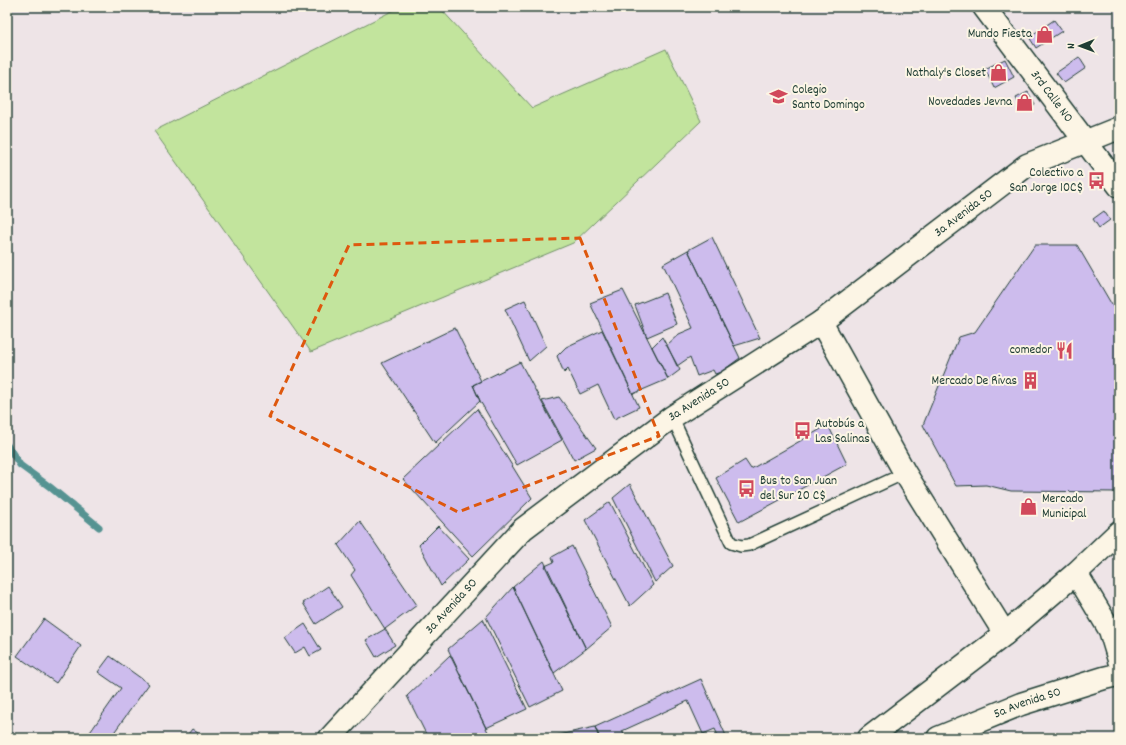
<svg xmlns="http://www.w3.org/2000/svg" width="1126" height="745" font-family="Dekko,sans-serif">
	<style>
		.green { fill: #c2e49d; stroke: #709068 }
		.lines { fill: none; stroke-linecap: round; stroke-linejoin: round }
		.stream { stroke: #569392; stroke-width: 7 }
		.building { fill: #cdbced; stroke: #1f3d34 }
		.lane-casing { stroke: #1f3d34; stroke-width: 14 }
		.street-casing { stroke: #1f3d34; stroke-width: 25 }
		.lane { stroke: #fcf5e5; stroke-width: 11 }
		.street { stroke: #fcf5e5; stroke-width: 22 }
		.marked { fill: none; stroke: #de580e; stroke-width: 3; stroke-dasharray: 8 5; stroke-linejoin: round }
		.labels { text-anchor: middle; dominant-baseline: central; stroke-width: 4; stroke-linejoin: round; paint-order: stroke }
		.poi-label { font-size: 13px; fill: #1f3d34; stroke: #fcf5e5; text-anchor: end }
		.street-label { font-size: 13px; fill: #1f3d34; stroke: #fcf5e5 }
	</style>
	<rect width="100%" height="100%" fill="#eee4e7"/>
	<filter id="ink" filterUnits="userSpaceOnUse"><feTurbulence type="fractalNoise" baseFrequency=".025" numOctaves="2"/><feDisplacementMap in="SourceGraphic" scale="8" xChannelSelector="R" yChannelSelector="G"/><feConvolveMatrix kernelMatrix="1 2 1 2 8 2 1 2 1" color-interpolation-filters="sRGB"/></filter>
	<g filter="url(#ink)">
		<path class="green" d="M400 7H439L532 108 666 49 701 121 573 243 311 352 154 131Z"/>
		<g class="lines">
			<path class="stream" d="M7 445 20 465 50 487 99 527"/>
		</g>
		<path class="building" d="M1054 20 1062 31 1036 48 1029 37Z
			M1079 57 1086 68 1064 83 1056 73Z
			M1005 59 1014 77 994 88 985 69Z
			M1028 92 1035 105 1023 111 1016 98Z
			M1104 211 1110 220 1099 228 1093 219Z
			M712 237 760 338 734 346 688 250Z
			M1035 245H1077L1119 317V492L1011 491 986 485 956 486 923 425 959 337 975 332Z
			M688 250 740 358 721 372 715 374 713 370 697 376 690 357 677 366 667 345 679 334 693 328 663 264Z
			M623 290 668 379 633 394 590 303Z
			M665 293 677 324 647 337 635 305Z
			M525 300 546 346 529 361 505 309Z
			M455 328 481 381 473 385 480 401 435 443 382 363Z
			M602 330 639 407 614 419 598 385 580 394 568 369 564 373 557 356 566 347Z
			M662 337 680 370 668 379 652 347Z
			M520 362 562 440 517 465 480 401 473 385Z
			M559 397 596 448 574 460 542 401Z
			M477 409 532 498 473 556 403 479Z
			M828 425 847 464 739 522 716 478 745 460 751 469Z
			M630 484 673 566 655 582 613 498Z
			M610 502 653 585 630 606 585 520Z
			M360 521 417 605 385 629 351 575 355 570 338 545Z
			M438 526 469 559 441 586 419 545Z
			M572 546 612 627 586 649 545 566 554 562 552 557Z
			M544 561 586 649 554 673 513 587Z
			M328 586 342 607 316 624 303 603Z
			M513 587 562 691 530 707 486 617Z
			M44 619 81 646 56 683 17 656Z
			M483 619 527 709 486 728 448 649Z
			M305 624 321 650 310 656 305 647 295 653 285 638Z
			M385 629 395 645 376 657 366 640Z
			M450 655 486 728 491 738H428L407 696Z
			M110 656 149 684 110 738H86L121 688 98 672Z
			M701 679 727 738H719L715 729 703 734 688 701 622 731 626 738H600L595 727Z
			M595 727 599 738H545Z
			M192 729 205 738H185Z"/>
		<g class="lines">
			<defs>
				<path id="lane" d="M672 417 731 543 741 546 749 545 905 473"/>
				<g id="street">
					<path id="s1" d="M984 7 1119 186"/>
					<path d="M821 322 905 473 1005 634"/>
					<path d="M1076 573 1110 630 1119 660"/>
					<path id="s2" d="M330 738 523 529 672 417 821 322 1027 165 1119 128"/>
					<path d="M869 738 1005 634 1076 573 1119 532"/>
					<path id="s3" d="M938 738 1021 704 1104 678 1117 675 1119 676"/>
				</g>
			</defs>
			<use href="#lane" class="lane-casing"/>
			<use href="#street" class="street-casing"/>
			<use href="#lane" class="lane"/>
			<use href="#street" class="street"/>
		</g>
	</g>
	<path class="marked" d="M580 238 659 436 458 512 270 416 349 245Z"/>
	<defs>
		<symbol id="shop-bare" viewBox="-9 -9 18 18"><path d="M-5-2.5h2.3a2.7 3.5 0 0 1 5.4 0H5L5.5 6h-11ZM-1.5-2.5h3a1.5 2.3 0 0 0-3 0Z" fill="#d1495b" stroke="#fcf5e5" stroke-width="2.5" paint-order="stroke"/></symbol>
		<symbol id="school-bare" viewBox="-9 -9 18 18"><path d="M0-5L7-2L0 1L-7-2ZM-4 1L0 2.5L4 1V4Q0 6-4 4Z" fill="#d1495b" stroke="#fcf5e5" stroke-width="2.5" paint-order="stroke"/></symbol>
		<symbol id="bus-bare" viewBox="-9 -9 18 18"><path d="M-5-6H5V4H4V6H2V4H-2V6H-4V4H-5ZM-3.5-4V0h7V-4ZM-3.5 1.2v1.5H-2V1.2ZM2 1.2v1.5H3.5V1.2Z" fill="#d1495b" stroke="#fcf5e5" stroke-width="2.5" paint-order="stroke"/></symbol>
		<symbol id="restaurant-bare" viewBox="-9 -9 18 18"><path d="M-5-6h1v4h1v-4h1v4h1v-4h1v5L-1.5 .5V6h-2V.5L-5-1ZM5-6V6H3V1.5H1.5Q1.5-4 5-6Z" fill="#d1495b" stroke="#fcf5e5" stroke-width="2.5" paint-order="stroke"/></symbol>
		<symbol id="building-bare" viewBox="-9 -9 18 18"><path d="M-4-6H4V6H1V3H-1V6H-4ZM-2.5-4.3h1.7v1.8h-1.7ZM.8-4.3h1.7v1.8H.8ZM-2.5-1h1.7V.8h-1.7ZM.8-1h1.7V.8H.8Z" fill="#d1495b" stroke="#fcf5e5" stroke-width="2.5" paint-order="stroke"/></symbol>
	</defs>
	<g fill-rule="evenodd">
		<use href="#shop-bare" x="1032" y="22" width="25" height="25"/>
		<use href="#shop-bare" x="986" y="60" width="25" height="25"/>
		<use href="#school-bare" x="766" y="84" width="25" height="25"/>
		<use href="#shop-bare" x="1012" y="90" width="25" height="25"/>
		<use href="#bus-bare" x="1084" y="168" width="25" height="25"/>
		<use href="#restaurant-bare" x="1052" y="338" width="25" height="25"/>
		<use href="#building-bare" x="1018" y="368" width="25" height="25"/>
		<use href="#bus-bare" x="790" y="418" width="25" height="25"/>
		<use href="#bus-bare" x="734" y="476" width="25" height="25"/>
		<use href="#shop-bare" x="1016" y="494" width="25" height="25"/>
	</g>
	<g class="labels">
		<g class="poi-label">
			<text x="1032" y="34">Mundo Fiesta</text>
			<text x="986" y="73">Nathaly's Closet</text>
			<text x="792" y="90" text-anchor="start">Colegio<tspan x="792" dy="15">Santo Domingo</tspan></text>
			<text x="1012" y="102">Novedades Jevna</text>
			<text x="1083" y="173">Colectivo a<tspan x="1083" dy="15">San Jorge 10C$</tspan></text>
			<text x="1052" y="350">comedor</text>
			<text x="1017" y="381">Mercado De Rivas</text>
			<text x="815" y="424" text-anchor="start">Autobús a<tspan x="815" dy="15">Las Salinas</tspan></text>
			<text x="760" y="481" text-anchor="start">Bus to San Juan<tspan x="760" dy="15">del Sur 20 C$</tspan></text>
			<text x="1042" y="499" text-anchor="start">Mercado<tspan x="1042" dy="15">Municipal</tspan></text>
		</g>
		<g class="street-label">
			<text stroke="none"><textPath href="#s1" startOffset="112">3rd Calle NO</textPath></text>
			<text stroke="none"><textPath href="#s2" startOffset="827">3a Avenida SO</textPath></text>
			<text stroke="none"><textPath href="#s2" startOffset="503">3a Avenida SO</textPath></text>
			<text stroke="none"><textPath href="#s2" startOffset="179">3a Avenida SO</textPath></text>
			<text stroke="none"><textPath href="#s3" startOffset="96">5a Avenida SO</textPath></text>
		</g>
	</g>
	<rect width="1126" height="745" fill="none" stroke="#fcf5e5" stroke-width="24"/>
	<rect x="12" y="12" width="1102" height="721" fill="none" stroke="#1f3d34" stroke-width="1.5" filter="url(#ink)"/>
	<g transform="translate(1080 46) rotate(269)" stroke="#fcf5e5" stroke-width="3" paint-order="stroke">
	<path d="M0-3L7 15L0 10L-7 15Z" fill="#1f3d34"/>
	<text y="-6" font-size="11" font-weight="bold" text-anchor="middle" fill="#1f3d34">N</text>
	</g>
</svg>
